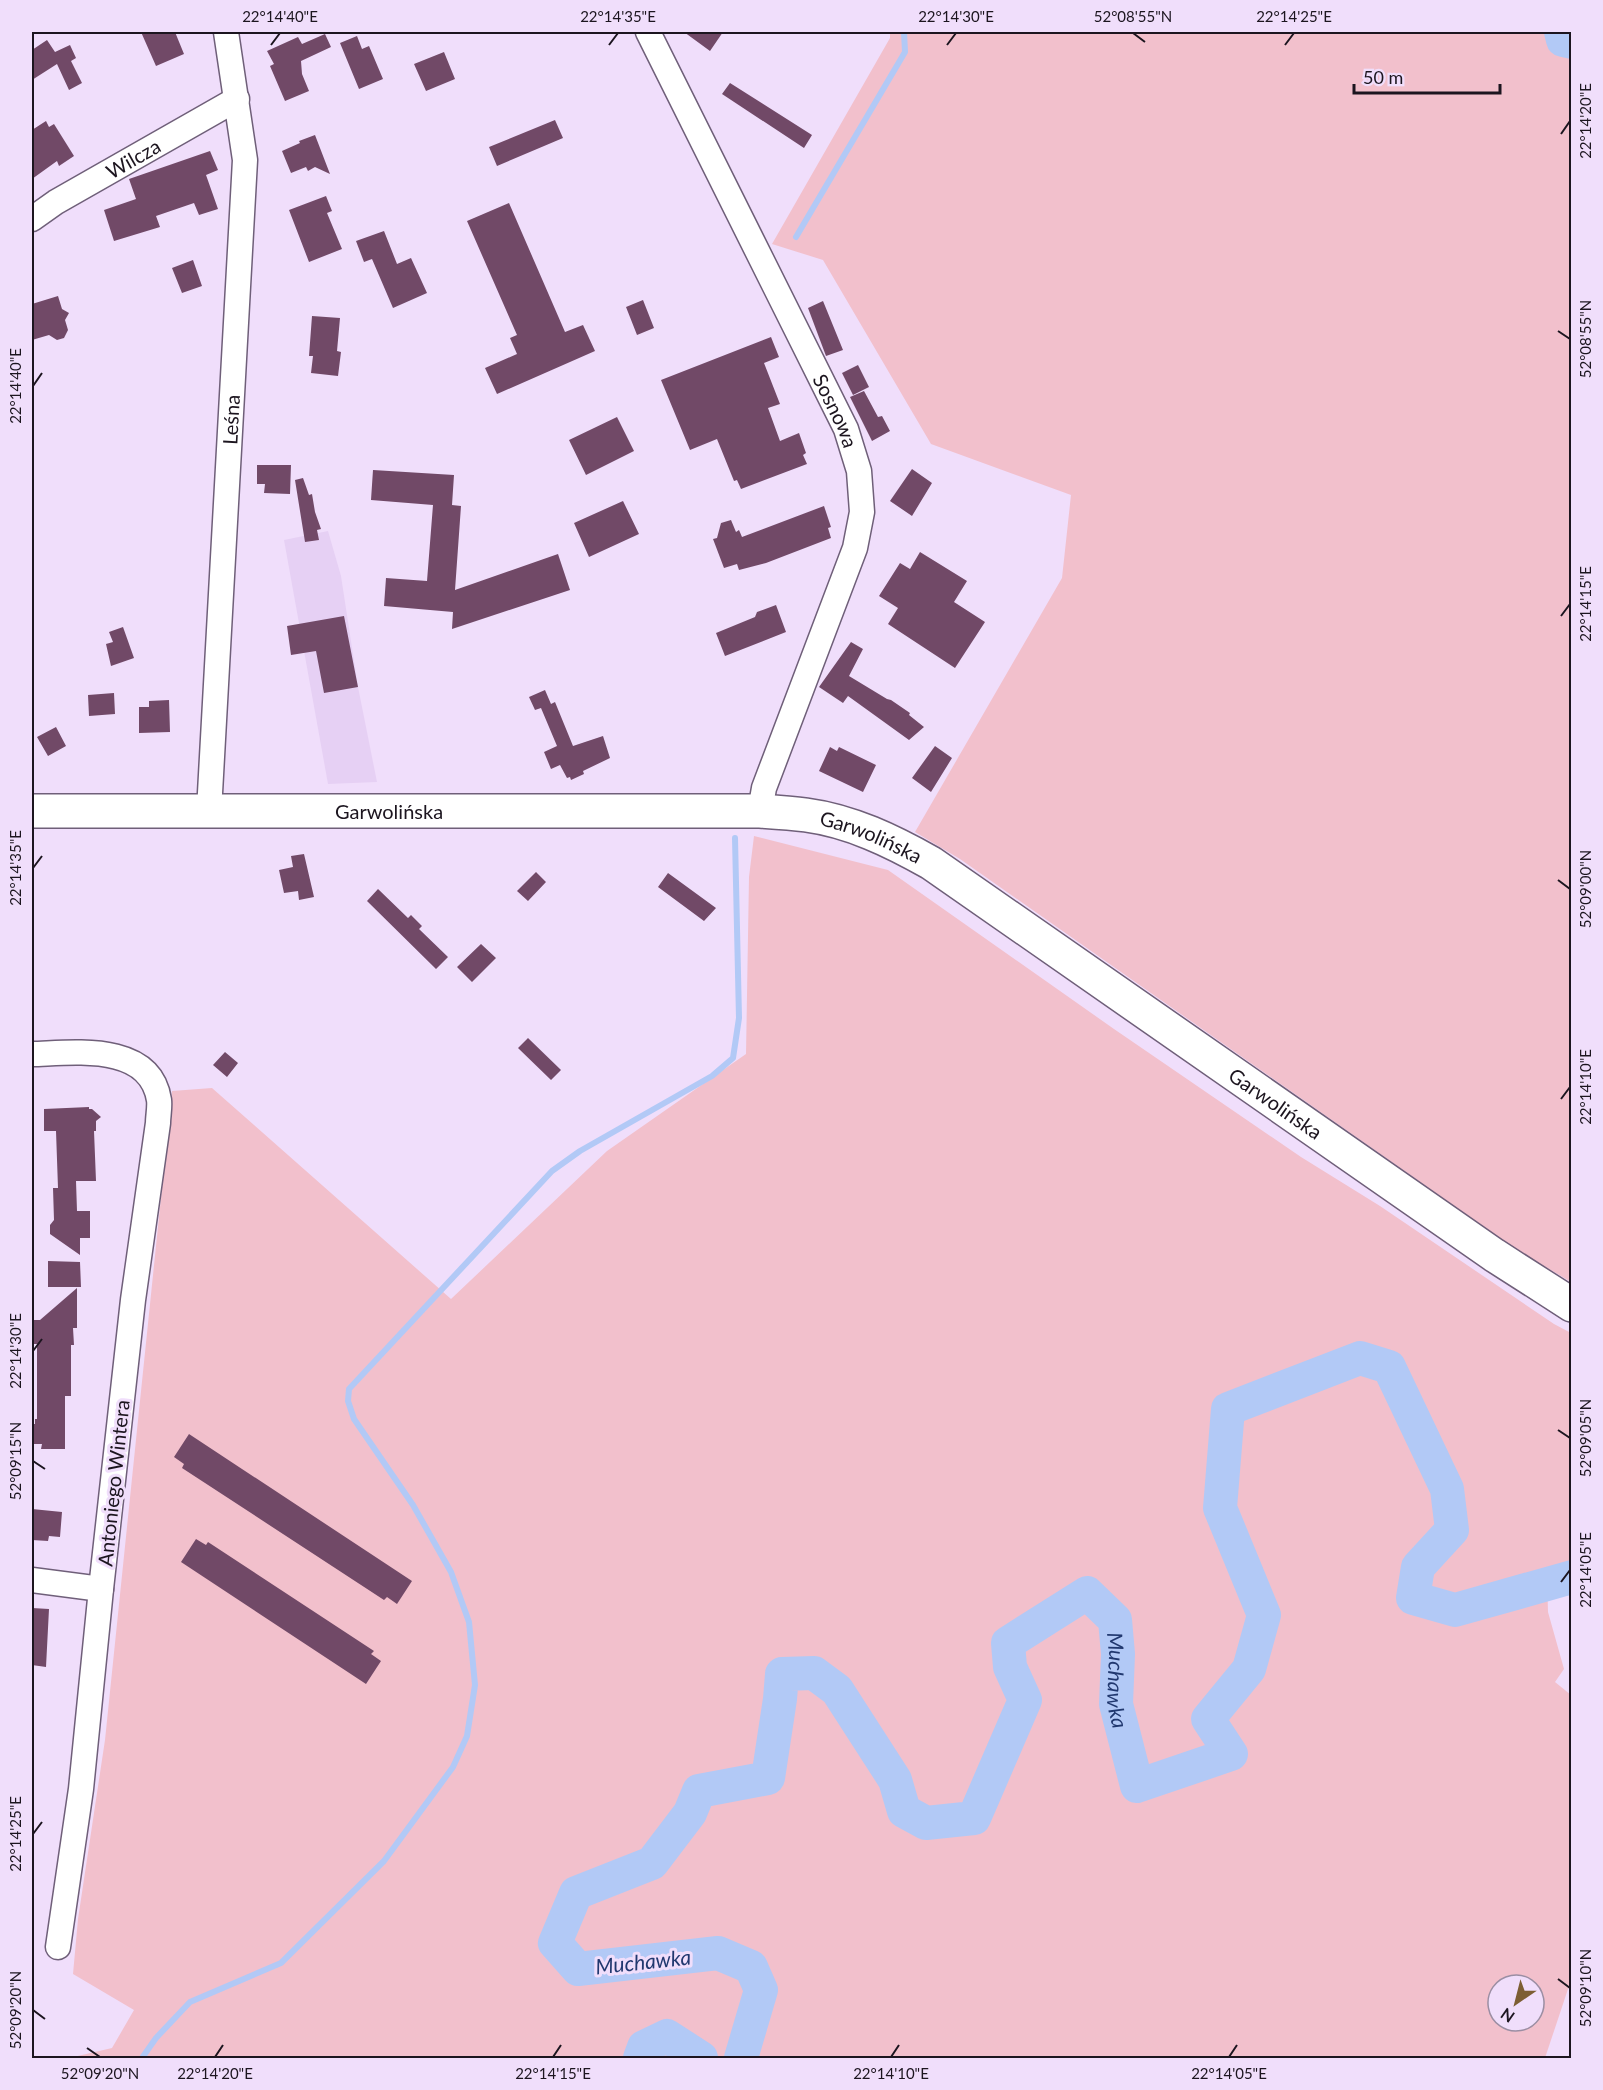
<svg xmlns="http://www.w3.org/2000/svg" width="1603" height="2090" font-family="Lato,sans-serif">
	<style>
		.built { fill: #e6d0f4 }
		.green { fill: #f2c0cc; fill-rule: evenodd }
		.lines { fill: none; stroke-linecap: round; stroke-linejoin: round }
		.stream { stroke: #b2c9f6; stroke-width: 6 }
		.river { stroke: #b2c9f6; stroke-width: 34 }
		.building { fill: #714967 }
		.street-casing { stroke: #6f5f79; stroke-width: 27 }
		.secondary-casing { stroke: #6f5f79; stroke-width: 36 }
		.street { stroke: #fff; stroke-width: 24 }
		.secondary { stroke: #fff; stroke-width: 33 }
		.ticks { fill: none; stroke: #1c151f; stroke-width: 2 }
		.labels { text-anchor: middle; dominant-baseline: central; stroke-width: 6; stroke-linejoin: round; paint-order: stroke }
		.street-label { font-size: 20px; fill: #1c151f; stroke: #f0defb }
		.water-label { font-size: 21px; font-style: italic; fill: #21386f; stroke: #f0defb }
		.neatline { fill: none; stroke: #1c151f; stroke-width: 2 }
		.ticks-label { font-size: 15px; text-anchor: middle; fill: #1c151f }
	</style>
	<rect width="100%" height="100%" fill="#f0defb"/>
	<path class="built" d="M328 531 341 576 358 687 377 782 328 784 284 540Z"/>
	<path class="green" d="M890 32H1571V1282L1517 1250 960 859 915 832 1062 578 1071 495 931 444 823 260 772 244 890 38Z
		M754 836 888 870 1114 1029 1301 1157 1380 1206 1554 1324 1571 1333V1567L1547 1575 1548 1612 1564 1669 1555 1682 1571 1695 1572 1977 1545 2058H69L112 2048 134 2010 73 1974 78 1919 105 1740 172 1091 212 1088 451 1299 607 1151 746 1054 749 877ZM1498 1985H1534V2021H1498Z"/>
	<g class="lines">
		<path class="stream" d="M796 237 905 52 904 32
			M142 2058 156 2038 190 2002 281 1963 384 1861 453 1767 467 1736 475 1685 469 1622 451 1572 413 1505 354 1419 348 1401 349 1389 552 1171 580 1151 712 1076 733 1058 739 1018 735 838"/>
		<g class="river">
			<path d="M1561 32 1563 40 1572 42"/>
			<path d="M640 2058 644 2047 667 2036 701 2058"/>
			<path id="s1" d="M741 2058 761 1990 751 1967 718 1953 578 1969 555 1943 576 1893 652 1863 690 1813 699 1791 768 1778 780 1699 782 1674 814 1673 837 1690 895 1780 904 1811 926 1823 974 1818 1025 1700 1010 1667 1008 1643 1087 1593 1115 1620 1118 1654 1116 1704 1137 1786 1231 1754 1208 1719 1249 1669 1264 1615 1220 1508 1228 1409 1360 1358 1389 1367 1447 1489 1452 1530 1418 1567 1413 1598 1455 1610 1572 1577"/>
		</g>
	</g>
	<path class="building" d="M141 32H175L184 54 156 66Z
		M684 32H723L710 51Z
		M325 34 331 47 301 61 302 74 309 91 285 101 270 66 274 64 267 51 298 37 302 44Z
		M357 36 362 49 369 46 383 79 359 89 340 43Z
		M47 40 55 52 70 45 76 58 71 61 82 83 69 90 57 64 32 80V50Z
		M444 52 455 79 426 91 414 64Z
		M730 83 812 135 804 148 722 94Z
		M555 120 563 138 497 166 489 147Z
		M46 121 49 127 54 124 74 156 59 166 57 161 32 179V130Z
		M315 135 330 174 315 167 308 171 306 167 291 173 282 151 300 143 299 141Z
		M210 151 218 170 206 175 218 209 199 215 194 203 156 216 160 227 114 241 104 210 136 199 129 179Z
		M326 196 332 211 327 213 342 249 309 262 289 210Z
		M509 203 565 332 583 325 595 351 497 394 485 368 517 354 510 338 517 335 467 221Z
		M384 231 397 264 411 258 427 293 393 308 372 259 364 262 356 241Z
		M193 260 202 286 182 293 172 268Z
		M58 296 62 309 69 313 65 320 68 330 64 338 57 340 49 335 32 340V304Z
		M643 300 654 328 637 335 626 307Z
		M823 301 843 350 826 356 808 308Z
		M312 316 340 318 337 351 341 352 338 376 311 373 313 356H309Z
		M771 337 779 357 764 363 780 404 768 408 780 441 799 433 806 453 803 455 807 464 741 489 737 480 734 481 717 439 690 450 661 380Z
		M858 365 869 387 853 395 842 373Z
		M864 391 878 417 882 416 890 431 872 441 850 397Z
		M617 417 634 451 586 475 569 440Z
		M257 465H291L290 494 264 493 265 484H257Z
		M912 469 932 483 912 516 890 501Z
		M373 470 454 475 452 505 461 506 455 590 558 554 570 590 452 629 453 612 384 606 386 578 427 581 433 505 371 500Z
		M303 478 309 495 312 494 315 512 321 529 317 530 319 540 305 542 295 480Z
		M623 501 639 534 589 557 574 523Z
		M824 506 831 527 828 528 831 538 766 563 739 570 737 564 724 568 713 539 717 538 721 523 731 520 736 532 739 530 742 537Z
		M920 552 967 581 954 602 985 622 955 668 888 624 898 608 879 596 900 563 910 569Z
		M776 605 786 632 725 656 716 633 755 617 757 612Z
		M344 616 358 687 324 693 316 651 291 655 287 626Z
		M123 627 134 658 111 666 106 644 113 642 109 632Z
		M851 642 863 649 849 676 887 699 891 700 910 713 909 715 924 727 909 740 848 696 843 703 819 687Z
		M545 690 551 704 555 702 573 746 603 736 610 758 583 771 584 774 571 780 570 777 567 778 560 765 551 769 544 752 557 746 541 708 535 710 529 697Z
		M114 693 115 714 89 716 88 695Z
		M169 700 170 732 139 733V707H149V701Z
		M56 727 66 746 48 756 37 737Z
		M935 746 952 758 931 792 912 778Z
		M830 747 837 751 839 747 876 765 863 792 819 771Z
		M304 854 314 897 299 900 298 891 284 893 279 870 293 867 291 856Z
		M536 872 546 882 528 901 517 891Z
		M668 873 716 908 704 921 658 887Z
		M378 889 408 918 411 915 422 926 419 929 448 957 436 969 367 901Z
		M481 944 496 958 472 982 457 967Z
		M528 1038 561 1070 551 1080 518 1048Z
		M225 1052 238 1063 227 1077 213 1065Z
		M89 1107V1109H92L101 1117 96 1121V1131H94L96 1181H76L77 1211H90V1238H80V1255L50 1234V1225L54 1220 53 1188H58L56 1131H44V1109Z
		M48 1261 80 1262 81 1287H48Z
		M77 1288V1328H73L74 1345H71V1396H65V1449H41L42 1444H32V1424H35V1419H37V1344H32V1320H40Z
		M189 1434 412 1581 397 1604 387 1597 384 1600 182 1468 184 1464 174 1457Z
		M32 1509 62 1512 60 1537 49 1536 48 1541 32 1540Z
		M196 1539 206 1545 208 1542 374 1651 371 1654 381 1661 366 1684 181 1562Z
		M32 1608 49 1609 46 1667 32 1665Z"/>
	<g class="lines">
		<defs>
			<g id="street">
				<path id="s2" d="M648 32 846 429 859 471 862 512 855 548 764 788 760 811"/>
				<path id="s3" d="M32 219 56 202 237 99"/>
				<path id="s4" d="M209 811 245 160 226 32"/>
				<path d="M32 1054C73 1053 150 1042 159 1100 160 1107 158 1116 158 1123L133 1300 101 1589 81 1789 58 1947"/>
				<path d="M32 1580 101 1589"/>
			</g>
			<g id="secondary">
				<path id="s5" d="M32 811H760C775 812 791 813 806 815 851 821 892 841 931 863L1494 1255 1572 1305"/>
			</g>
		</defs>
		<use href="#street" class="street-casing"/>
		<use href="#secondary" class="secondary-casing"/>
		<use href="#street" class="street"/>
		<use href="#secondary" class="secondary"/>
	</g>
	<path class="ticks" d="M1133 33 1145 42M271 45 280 33M609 45 618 33M947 45 956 33M1285 45 1294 33M1561 134 1570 121M1558 331 1570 339M33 386 42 373M1561 616 1570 604M33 868 42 856M1558 880 1570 889M1561 1099 1570 1087M33 1351 42 1339M1558 1430 1570 1438M33 1461 45 1469M1561 1582 1570 1570M33 1834 42 1822M1558 1979 1570 1988M33 2010 45 2019M87 2048 100 2057M215 2057 223 2045M553 2057 561 2045M891 2057 899 2045M1229 2057 1237 2045"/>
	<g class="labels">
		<g class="street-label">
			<text stroke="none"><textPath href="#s3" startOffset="118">Wilcza</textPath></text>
			<text stroke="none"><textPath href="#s2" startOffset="423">Sosnowa</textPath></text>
			<text stroke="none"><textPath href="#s4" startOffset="392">Leśna</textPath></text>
			<text stroke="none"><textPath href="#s5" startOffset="357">Garwolińska</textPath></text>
			<text stroke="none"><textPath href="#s5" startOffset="843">Garwolińska</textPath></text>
			<text stroke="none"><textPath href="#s5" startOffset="1329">Garwolińska</textPath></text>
			<text transform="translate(113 1483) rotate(-84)">Antoniego Wintera</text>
		</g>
		<g class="water-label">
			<text stroke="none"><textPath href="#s1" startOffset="1360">Muchawka</textPath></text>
			<text transform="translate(643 1961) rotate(-6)">Muchawka</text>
		</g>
	</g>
	<rect width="1603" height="2090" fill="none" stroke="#f0defb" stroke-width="66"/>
	<g transform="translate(1516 2003) rotate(215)"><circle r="28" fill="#f0defb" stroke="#9b8ea3" stroke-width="1.5"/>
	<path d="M0-4.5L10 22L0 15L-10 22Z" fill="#7d5e33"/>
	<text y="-9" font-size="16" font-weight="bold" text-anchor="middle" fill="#1c151f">N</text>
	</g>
	<path d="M1354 84v9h146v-9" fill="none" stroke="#1c151f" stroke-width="3"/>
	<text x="1363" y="84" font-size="18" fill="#1c151f" stroke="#f0defb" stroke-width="4.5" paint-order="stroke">50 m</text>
	<rect x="33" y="33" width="1537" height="2024" class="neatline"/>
	<g class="ticks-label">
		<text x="280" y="22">22°14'40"E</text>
		<text x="618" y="22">22°14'35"E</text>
		<text x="956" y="22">22°14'30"E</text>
		<text x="1133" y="22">52°08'55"N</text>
		<text x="1294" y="22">22°14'25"E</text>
		<text transform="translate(1586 121) rotate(-90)" y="5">22°14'20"E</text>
		<text transform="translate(1586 339) rotate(-90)" y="5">52°08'55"N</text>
		<text transform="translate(16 386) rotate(-90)" y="5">22°14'40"E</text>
		<text transform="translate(1586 604) rotate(-90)" y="5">22°14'15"E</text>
		<text transform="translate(16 868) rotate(-90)" y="5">22°14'35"E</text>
		<text transform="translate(1586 889) rotate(-90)" y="5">52°09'00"N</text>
		<text transform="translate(1586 1087) rotate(-90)" y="5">22°14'10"E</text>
		<text transform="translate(16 1351) rotate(-90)" y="5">22°14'30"E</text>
		<text transform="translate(1586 1438) rotate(-90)" y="5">52°09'05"N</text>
		<text transform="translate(16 1461) rotate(-90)" y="5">52°09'15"N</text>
		<text transform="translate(1586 1570) rotate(-90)" y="5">22°14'05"E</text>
		<text transform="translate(16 1834) rotate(-90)" y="5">22°14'25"E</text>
		<text transform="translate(1586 1988) rotate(-90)" y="5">52°09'10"N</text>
		<text transform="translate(16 2010) rotate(-90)" y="5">52°09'20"N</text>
		<text x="100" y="2079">52°09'20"N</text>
		<text x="215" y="2079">22°14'20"E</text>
		<text x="553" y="2079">22°14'15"E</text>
		<text x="891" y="2079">22°14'10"E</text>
		<text x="1229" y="2079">22°14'05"E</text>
	</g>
</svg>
